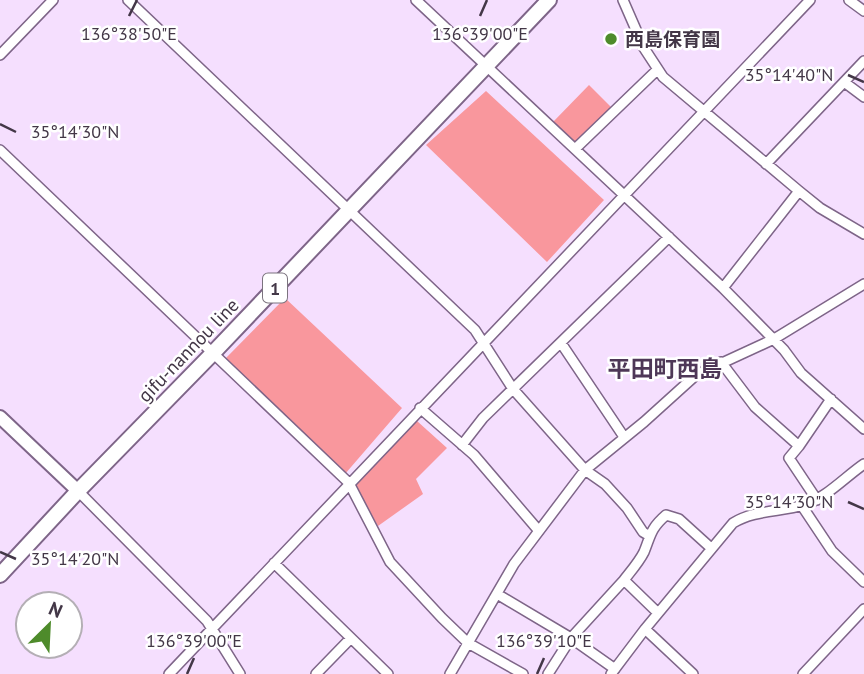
<svg xmlns="http://www.w3.org/2000/svg" width="864" height="674" font-family="'PT Sans','Noto Sans JP',sans-serif">
	<style>
		.green { fill: #f9979d }
		.lines { fill: none; stroke-linecap: round; stroke-linejoin: round }
		.street-casing { stroke: #7e6588; stroke-width: 12 }
		.secondary-casing { stroke: #7e6588; stroke-width: 16 }
		.primary-casing { stroke: #7e6588; stroke-width: 18 }
		.street { stroke: #fff; stroke-width: 9 }
		.secondary { stroke: #fff; stroke-width: 12 }
		.primary { stroke: #fff; stroke-width: 14 }
		.ticks { fill: none; stroke: #433747; stroke-width: 2.5 }
		.poi-dot { fill: #4e8b2b; stroke: #fff; stroke-width: 2.5 }
		.labels { text-anchor: middle; dominant-baseline: central; stroke-width: 5; stroke-linejoin: round; paint-order: stroke }
		.shield { fill: #fff; stroke: #7b737e; stroke-width: 2 }
		.shield-label { font-size: 18px; font-weight: bold; fill: #433747 }
		.poi-label { font-size: 19px; font-weight: bold; fill: #433747; stroke: #fff; text-anchor: start }
		.street-label { font-size: 19px; fill: #433747; stroke: #fff }
		.quarter-label { font-size: 23px; font-weight: bold; fill: #4e3757; stroke: #fff }
		.ticks-label { font-size: 18px; text-anchor: middle; fill: #433747; stroke: #fff; stroke-width: 5; stroke-linejoin: round; paint-order: stroke }
	</style>
	<rect width="100%" height="100%" fill="#f5dffe"/>
	<path class="green" d="M589 85 613 109 576 145 553 122Z
		M486 91 604 200 547 262 426 145Z
		M285 298 402 408 345 474 226 358Z
		M417 421 447 448 416 479 423 494 378 526 353 485Z"/>
	<g class="lines">
		<defs>
			<path id="street" d="M128 0 475 330 513 389 585 470 605 484 627 508 643 532 648 535
				M416 0 723 288 784 350 801 373 864 429
				M623 0 644 48 663 77 799 191 820 208 864 234
				M849 0 864 11
				M0 55 53 0
				M844 82 864 97
				M575 149 657 70
				M0 150 349 483 390 562 442 618 468 643 523 674
				M766 164 864 61
				M723 288 799 191
				M561 343 624 437
				M721 362 755 407 799 446 789 458 817 500
				M420 408 474 455 539 531
				M462 445 483 418 669 237
				M799 446 831 399
				M78 491 207 621 240 674
				M802 506 832 551 864 582
				M274 563 388 674
				M497 594 571 638 548 674
				M658 613 624 580C631 571 639 562 644 552 651 535 650 529 666 515L679 519 711 548
				M645 629 693 674
				M615 669 571 638 624 580
				M169 674 810 0
				M316 674 351 638
				M450 674 514 564 585 470 644 422 696 375 774 339 864 284
				M611 674 645 629 733 523C754 510 780 512 804 505 826 498 845 477 864 464
				M803 674 864 609"/>
			<path id="secondary" d="M0 417 78 491"/>
			<path id="primary" d="M0 575 78 491 213 353 549 0"/>
		</defs>
		<use href="#street" class="street-casing"/>
		<use href="#secondary" class="secondary-casing"/>
		<use href="#primary" class="primary-casing"/>
		<use href="#street" class="street"/>
		<use href="#secondary" class="secondary"/>
		<use href="#primary" class="primary"/>
	</g>
	<path class="ticks" d="M129 16 137 0M480 16 487 0M848 75 864 82M0 124 16 132M848 502 864 509M0 552 16 559M187 674 194 658M537 674 544 658"/>
	<circle class="poi-dot" cx="611" cy="39" r="7"/>
	<g class="labels">
		<rect class="shield" x="263" y="273.5" width="24" height="29" rx="5"/>
		<g class="shield-label">
			<text x="275" y="288">1</text>
		</g>
		<g class="poi-label">
			<text x="625" y="39">西島保育園</text>
		</g>
		<g class="street-label">
			<text transform="translate(188 350) rotate(-46)">gifu-nannou line</text>
		</g>
		<g class="quarter-label">
			<text x="665" y="368">平田町西島</text>
		</g>
	</g>
	<g class="ticks-label">
		<text x="129" y="40">136°38'50"E</text>
		<text x="480" y="40">136°39'00"E</text>
		<text x="789" y="81">35°14'40"N</text>
		<text x="75" y="138">35°14'30"N</text>
		<text x="789" y="508">35°14'30"N</text>
		<text x="75" y="565">35°14'20"N</text>
		<text x="194" y="647">136°39'00"E</text>
		<text x="544" y="647">136°39'10"E</text>
	</g>
	<g transform="translate(49 625) rotate(24)"><circle r="33" fill="#ffffff" stroke="#b4afb5" stroke-width="2"/>
	<path d="M0-5L12 26L0 18L-12 26Z" fill="#4e8b2b"/>
	<text y="-10" font-size="19" font-weight="bold" text-anchor="middle" fill="#433747">N</text>
	</g>
</svg>
